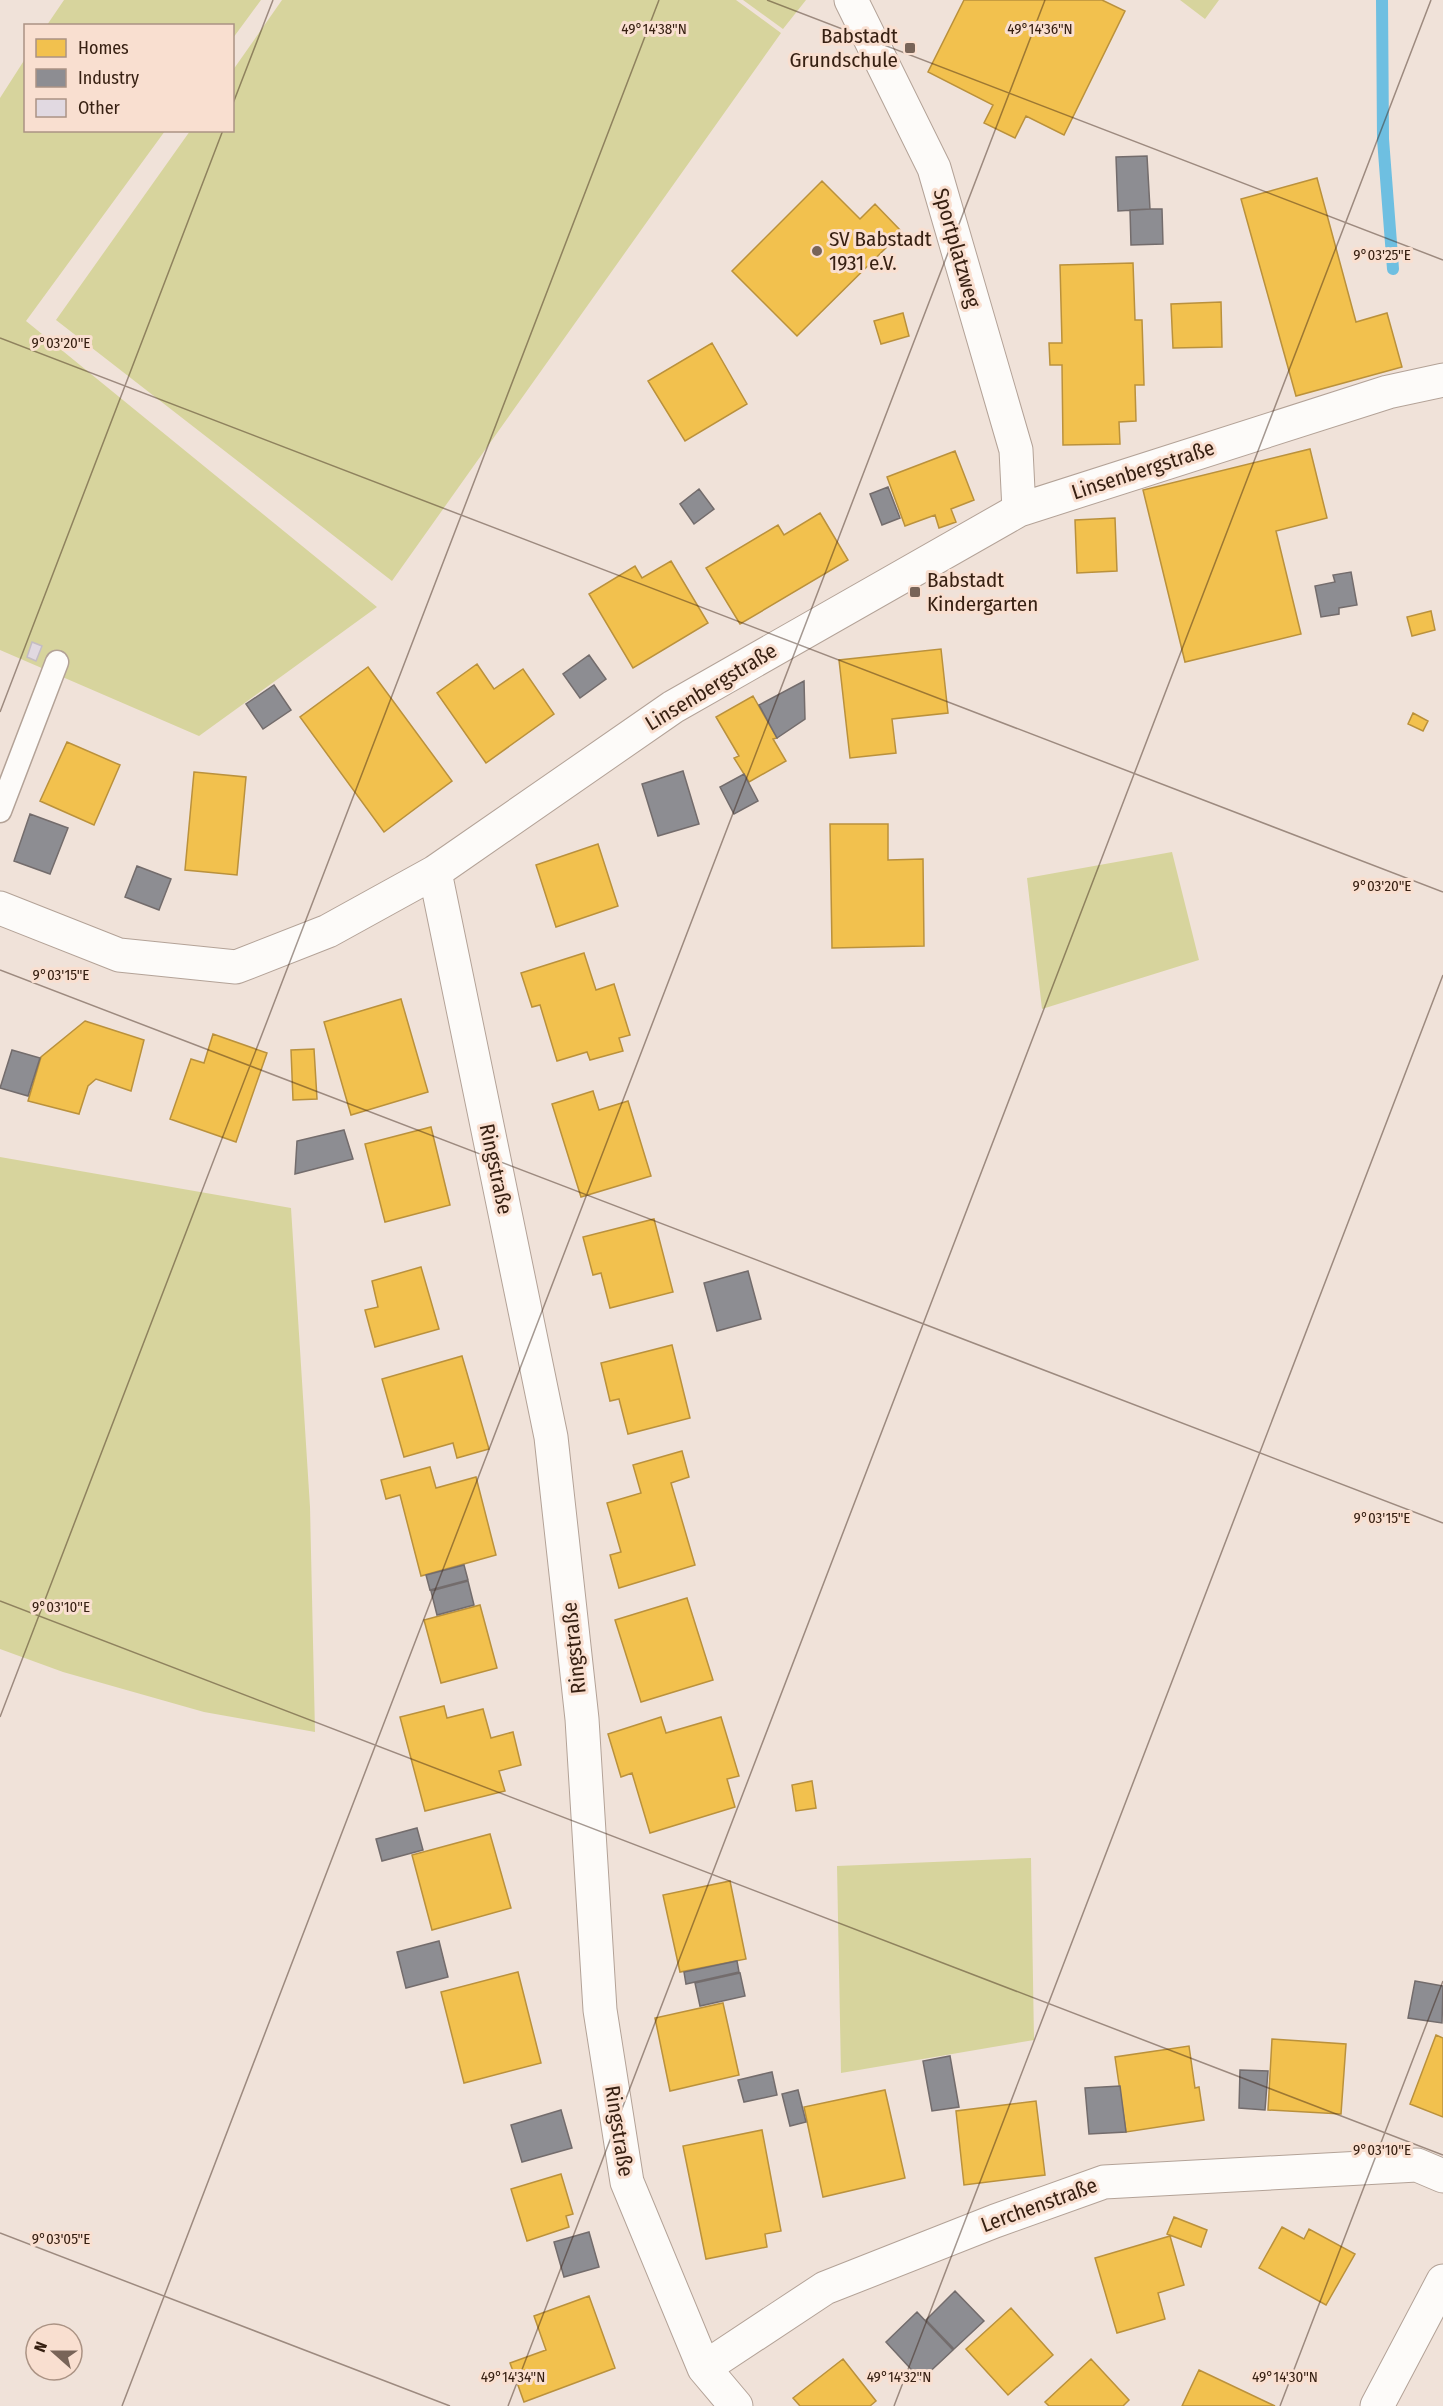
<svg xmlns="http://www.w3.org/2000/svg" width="1443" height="2406" font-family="'Fira Sans Condensed',sans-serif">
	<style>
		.green { fill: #d7d49d }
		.homes { fill: #f2c14e; stroke: #ba913c; stroke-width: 1.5 }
		.industry { fill: #8d8d92; stroke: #736c6c; stroke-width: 1.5 }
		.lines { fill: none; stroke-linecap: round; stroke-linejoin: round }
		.stream { stroke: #6ebfe1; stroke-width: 12 }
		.building { fill: #e1d9e1; stroke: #c4bcc3; stroke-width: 1.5 }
		.service-casing { stroke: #b3a297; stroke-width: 25 }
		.minor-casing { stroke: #b3a297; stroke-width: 35 }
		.tertiary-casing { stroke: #b3a297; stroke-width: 35 }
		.service { stroke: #fdfbf9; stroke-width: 22 }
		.minor { stroke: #fdfbf9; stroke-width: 33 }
		.tertiary { stroke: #fdfbf9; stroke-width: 33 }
		.ticks { fill: none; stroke: #372012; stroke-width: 1.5; stroke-opacity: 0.45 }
		.poi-dot { fill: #786458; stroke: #f9dfd0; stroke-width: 2 }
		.labels { text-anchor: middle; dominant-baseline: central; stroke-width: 6; stroke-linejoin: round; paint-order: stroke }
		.poi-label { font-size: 21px; fill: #372012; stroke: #f9dfd0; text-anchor: start }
		.street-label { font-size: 21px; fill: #372012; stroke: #f9dfd0 }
		.ticks-label { font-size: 15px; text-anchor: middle; fill: #372012; stroke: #f9dfd0; stroke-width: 6; stroke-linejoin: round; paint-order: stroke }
	</style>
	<rect width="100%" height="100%" fill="#f0e2d9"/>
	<path class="green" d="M64 0H261L233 38 232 26 47 25Z
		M282 0H736L781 33 392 581 56 320 190 131 232 130 233 70Z
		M743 0H806L783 29Z
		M1180 0H1219L1205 19Z
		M25 59 26 130 165 131 26 321 377 607 199 736 0 650V98Z
		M1172 852 1199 960 1042 1009 1027 878Z
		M0 1157 291 1208 310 1507 315 1732 204 1712 63 1672 0 1649Z
		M1031 1858 1034 2040 841 2073 837 1866Z"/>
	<path class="homes" d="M964 0H1102L1125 11 1064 135 1026 116 1015 138 984 123 993 105 928 72Z
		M1317 178 1356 322 1387 313 1402 367 1296 396 1241 199Z
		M822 181 860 219 875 204 902 232 797 336 732 271Z
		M1133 263 1135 320H1142L1144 385H1135L1136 421 1119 422 1120 444 1063 445 1062 365H1050L1049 343H1062L1060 265Z
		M1221 302 1222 347 1173 348 1171 304Z
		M903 313 909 336 881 344 874 321Z
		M712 343 747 404 685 441 648 381Z
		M1310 449 1327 518 1276 531 1301 634 1185 662 1143 490Z
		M955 451 974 500 951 509 956 522 939 528 935 515 905 526 887 477Z
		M820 513 848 560 740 624 706 568 778 525 784 535Z
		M1115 518 1117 571 1077 573 1075 520Z
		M671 561 708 623 633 668 589 594 635 566 642 578Z
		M1431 611 1435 630 1412 636 1407 617Z
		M941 649 948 713 892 719 896 753 850 758 839 660Z
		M477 664 494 689 523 669 554 714 486 763 437 693Z
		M368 667 452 781 384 832 300 717Z
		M753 696 777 738 773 739 786 761 749 782 734 758 739 756 716 717Z
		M1413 713 1428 721 1423 731 1408 724Z
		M67 742 120 765 94 825 40 801Z
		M194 772 246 777 237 875 185 870Z
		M830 824H888V860L923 859 924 946 832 948Z
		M598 844 618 906 556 927 536 865Z
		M584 953 596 990 614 984 630 1035 619 1038 623 1051 590 1060 587 1052 557 1061 540 1005 532 1007 521 973Z
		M401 999 428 1092 351 1115 324 1022Z
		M85 1021 144 1040 131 1091 96 1079 88 1086 79 1114 28 1101 41 1057Z
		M213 1034 267 1053 236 1142 170 1119 191 1059 204 1063Z
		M314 1049 317 1099 293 1100 291 1050Z
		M593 1091 599 1110 628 1101 651 1176 581 1197 552 1104Z
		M431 1127 450 1205 385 1222 365 1144Z
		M654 1219 673 1292 610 1308 601 1273 593 1275 583 1237Z
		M421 1267 439 1329 375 1347 365 1310 378 1307 372 1281Z
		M672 1345 690 1418 628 1434 619 1399 610 1401 601 1363Z
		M462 1356 489 1449 457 1458 453 1443 404 1457 382 1379Z
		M682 1451 689 1477 671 1483 695 1565 619 1588 610 1555 621 1552 607 1503 641 1493 633 1465Z
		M430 1467 436 1488 476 1477 496 1555 421 1576 400 1495 386 1499 381 1480Z
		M687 1598 713 1680 641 1702 615 1620Z
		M480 1605 497 1668 441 1683 424 1620Z
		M444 1706 447 1718 483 1709 491 1738 513 1732 521 1765 499 1771 505 1791 425 1811 400 1717Z
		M661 1717 666 1733 721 1717 739 1776 727 1779 735 1807 650 1833 632 1773 621 1777 608 1734Z
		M812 1781 816 1808 796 1811 792 1785Z
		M490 1834 511 1908 432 1930 412 1855Z
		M730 1881 746 1959 680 1972 663 1895Z
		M518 1972 541 2063 464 2083 441 1992Z
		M723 2003 739 2075 670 2091 655 2018Z
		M1436 2035 1443 2038V2117L1410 2104Z
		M1272 2039 1346 2044 1341 2114 1268 2110Z
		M1189 2046 1195 2088 1199 2087 1204 2120 1126 2132 1115 2057Z
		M885 2090 905 2178 823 2197 804 2107Z
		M1036 2101 1045 2175 964 2185 956 2111Z
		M762 2130 781 2231 765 2234 767 2247 706 2259 683 2146Z
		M561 2174 573 2214 566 2216 569 2227 527 2241 511 2189Z
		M1174 2217 1207 2230 1201 2247 1167 2234Z
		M1282 2227 1304 2239 1309 2229 1355 2254 1326 2305 1259 2268Z
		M1170 2236 1184 2285 1158 2293 1165 2319 1117 2333 1095 2258Z
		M589 2296 615 2368 524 2402 510 2363 546 2350 534 2316Z
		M1011 2308 1053 2355 1008 2395 966 2349Z
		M843 2359 876 2401 870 2406H800L793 2398Z
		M1091 2359 1129 2400 1123 2406H1049L1045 2402Z
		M1199 2370 1275 2406H1182Z"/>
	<path class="industry" d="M1147 156 1150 209 1118 211 1116 157Z
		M1150 209H1162L1163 244 1131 245 1130 210Z
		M888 487 900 518 882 525 870 494Z
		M699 489 714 509 694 524 680 504Z
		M1351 572 1357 605 1339 608V614L1321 617 1315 586 1335 582 1333 575Z
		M589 655 606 679 580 698 563 674Z
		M804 681 805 719 777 738 759 705Z
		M274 685 291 710 263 729 246 704Z
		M683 771 699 824 658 836 642 784Z
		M744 774 758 801 734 814 720 787Z
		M30 814 68 828 50 874 14 861Z
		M137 866 171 879 159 910 125 897Z
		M12 1050 40 1058 28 1096 0 1088Z
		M344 1130 353 1159 295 1174 297 1141Z
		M748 1271 761 1319 717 1331 704 1283Z
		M464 1565 468 1580 430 1590 426 1575Z
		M468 1581 474 1605 437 1615 431 1591Z
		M417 1828 423 1850 382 1861 376 1839Z
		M439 1941 448 1977 406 1988 397 1952Z
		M737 1961 739 1972 686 1984 684 1972Z
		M740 1973 745 1996 700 2006 695 1983Z
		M1415 1981 1443 1986 1442 2023 1408 2018Z
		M950 2056 959 2107 932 2111 923 2061Z
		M1240 2070 1268 2071 1265 2110 1239 2108Z
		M772 2072 777 2095 744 2102 738 2080Z
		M1120 2086 1126 2132 1089 2134 1085 2088Z
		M798 2090 806 2122 790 2126 782 2094Z
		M561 2110 572 2148 522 2162 511 2125Z
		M589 2232 599 2267 564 2277 554 2242Z
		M955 2291 984 2321 954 2349 926 2320Z
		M917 2312 953 2350 921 2380 886 2342Z"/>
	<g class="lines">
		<path class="stream" d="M1382 0 1383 139 1393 269"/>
	</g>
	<path class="building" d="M32 642 42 646 36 661 27 657Z"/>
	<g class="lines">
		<defs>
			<path id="service" d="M0 811 57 662"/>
			<path id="minor" d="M851 0 934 168 1016 450 1019 510
				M435 872 551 1437 582 1719 600 2010 627 2182 704 2368 736 2406
				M0 908 119 955 236 967 328 931 435 872 673 707 1019 510 1388 392 1443 380
				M704 2368 825 2288 995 2221 1104 2182 1417 2165 1443 2176"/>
			<path id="tertiary" d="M1377 2406 1443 2281"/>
		</defs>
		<use href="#service" class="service-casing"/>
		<use href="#minor" class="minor-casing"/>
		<use href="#tertiary" class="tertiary-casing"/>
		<use href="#service" class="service"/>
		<use href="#minor" class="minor"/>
		<use href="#tertiary" class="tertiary"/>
	</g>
	<path class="ticks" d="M767 0 1443 260M232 106 273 0M0 338 1443 892M0 712 223 130M0 970 1443 1523M0 1601 1443 2155M0 1717 659 0M0 2233 450 2406M122 2406 1045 0M508 2406 1431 0M894 2406 1443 975M1280 2406 1443 1981"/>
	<g class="poi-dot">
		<rect x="904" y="42" width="12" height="12" rx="3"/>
		<circle cx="817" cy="251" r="6"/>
		<rect x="909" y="586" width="12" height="12" rx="3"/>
	</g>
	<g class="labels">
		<g class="poi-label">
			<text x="898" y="36" text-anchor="end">Babstadt<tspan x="898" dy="24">Grundschule</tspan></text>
			<text x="829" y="239">SV Babstadt<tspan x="829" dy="24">1931 e.V.</tspan></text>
			<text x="927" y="580">Babstadt<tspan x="927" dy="24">Kindergarten</tspan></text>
		</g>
		<g class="street-label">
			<text transform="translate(957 248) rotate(74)">Sportplatzweg</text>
			<text transform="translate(1143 470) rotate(-18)">Linsenbergstraße</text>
			<text transform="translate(711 687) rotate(-31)">Linsenbergstraße</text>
			<text transform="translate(496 1169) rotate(78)">Ringstraße</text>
			<text transform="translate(574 1648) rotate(-96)">Ringstraße</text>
			<text transform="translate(619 2131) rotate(81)">Ringstraße</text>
			<text transform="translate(1039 2205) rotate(-20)">Lerchenstraße</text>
		</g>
	</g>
	<g class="ticks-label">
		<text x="654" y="34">49°14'38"N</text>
		<text x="1040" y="34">49°14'36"N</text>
		<text x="1382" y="260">9°03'25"E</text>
		<text x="61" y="348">9°03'20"E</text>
		<text x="1382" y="891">9°03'20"E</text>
		<text x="61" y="980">9°03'15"E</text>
		<text x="1382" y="1523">9°03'15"E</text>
		<text x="61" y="1612">9°03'10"E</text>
		<text x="1382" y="2155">9°03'10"E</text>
		<text x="61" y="2244">9°03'05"E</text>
		<text x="513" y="2382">49°14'34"N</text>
		<text x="899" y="2382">49°14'32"N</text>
		<text x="1285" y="2382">49°14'30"N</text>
	</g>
	<rect x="24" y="24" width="210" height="108" fill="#f9dfd0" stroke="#ab9384" stroke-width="1.5"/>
	<rect x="36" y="39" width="30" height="18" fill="#f2c14e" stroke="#ab9384" stroke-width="1.5"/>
	<text x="78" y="54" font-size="18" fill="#372012">Homes</text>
	<rect x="36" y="69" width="30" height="18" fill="#8d8d92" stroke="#ab9384" stroke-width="1.5"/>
	<text x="78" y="84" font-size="18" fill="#372012">Industry</text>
	<rect x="36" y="99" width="30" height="18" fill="#e1d9e1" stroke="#ab9384" stroke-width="1.5"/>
	<text x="78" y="114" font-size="18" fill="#372012">Other</text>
	<g transform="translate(54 2352) rotate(291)"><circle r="28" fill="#f9dfd0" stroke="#ab9384" stroke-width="1.5"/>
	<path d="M0-4.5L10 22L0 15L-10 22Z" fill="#786458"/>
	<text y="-9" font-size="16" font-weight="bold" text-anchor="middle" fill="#372012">N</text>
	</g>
</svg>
